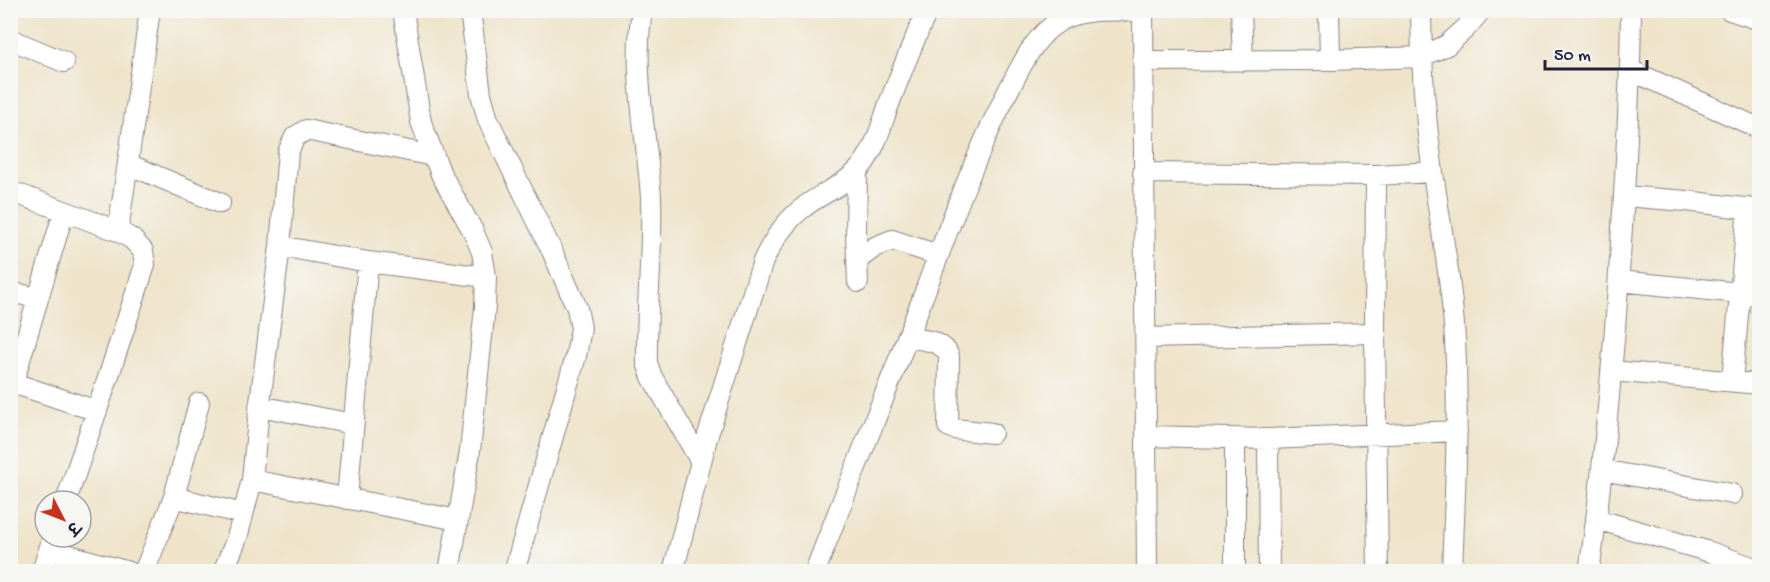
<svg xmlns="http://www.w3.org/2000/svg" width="1770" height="582" font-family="'Gochi Hand','Playpen Sans Deva',sans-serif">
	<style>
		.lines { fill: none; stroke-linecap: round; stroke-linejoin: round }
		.minor-casing { stroke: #888382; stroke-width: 22 }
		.minor { stroke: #fff; stroke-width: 20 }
	</style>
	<rect width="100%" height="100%" fill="#f6f6f2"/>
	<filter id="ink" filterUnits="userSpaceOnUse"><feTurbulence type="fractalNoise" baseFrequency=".0167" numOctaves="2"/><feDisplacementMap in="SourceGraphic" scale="12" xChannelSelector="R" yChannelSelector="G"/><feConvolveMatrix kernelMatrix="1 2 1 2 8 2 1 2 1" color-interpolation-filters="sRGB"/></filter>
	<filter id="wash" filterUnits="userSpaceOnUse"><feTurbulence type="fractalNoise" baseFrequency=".008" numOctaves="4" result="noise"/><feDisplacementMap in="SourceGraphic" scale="24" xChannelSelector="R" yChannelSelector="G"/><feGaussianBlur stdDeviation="1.35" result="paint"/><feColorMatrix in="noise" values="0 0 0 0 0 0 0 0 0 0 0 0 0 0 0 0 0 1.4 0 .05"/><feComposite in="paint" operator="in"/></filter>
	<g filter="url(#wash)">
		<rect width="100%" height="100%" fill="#efe4ca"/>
	</g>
	<g filter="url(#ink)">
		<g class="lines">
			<defs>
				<path id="minor" d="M403 10 421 122 441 174 473 231 482 252 486 277 485 307 470 451 449 572
					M470 10 481 94 488 120 552 251 577 308 581 328 576 356 514 572
					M642 10C632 73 647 135 651 198 653 253 646 308 647 363L652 377 701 462
					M1143 10 1147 572
					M1241 10 1243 61
					M1329 10 1330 60
					M1421 10C1421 65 1425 119 1433 173 1441 229 1452 284 1455 340 1459 417 1455 494 1452 572
					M1730 10 1760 20
					M10 39 64 62
					M1143 61 1330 60 1421 57 1447 45 1466 28 1481 10
					M1630 70 1754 126
					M128 164 220 203
					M857 171 856 234 858 282
					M1143 173 1376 175 1433 172
					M1376 175 1375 333 1378 572
					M10 191 118 231 132 239 143 251 145 265 109 375 66 501
					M1624 196 1686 201 1760 210
					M118 231 150 10
					M280 246 368 262 486 277
					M857 260 875 247 892 240 938 255
					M1619 281 1760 295
					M10 292 38 298
					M907 337C922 340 943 340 949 356L948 426 954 429 992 433
					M1146 338 1375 333
					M1611 371 1760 384
					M1732 381 1748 208
					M10 382 97 411
					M13 383 64 211
					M259 406 353 424
					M1146 436 1268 439 1457 431
					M1235 439V572
					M1268 439 1269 572
					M1602 470 1732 494
					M252 480 458 520
					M174 497 243 514
					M347 499 368 262
					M1596 519 1710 552 1760 570
					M49 549 129 572
					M42 572 53 537
					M144 572 174 497 199 403
					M223 572 237 538 252 480 259 410 280 246 288 152 295 137 306 130 433 156
					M673 572 707 438 763 261C773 240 785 221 804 207 823 192 849 184 864 163 876 146 882 124 889 104 901 73 913 41 928 10
					M815 572C849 482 886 394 920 305 947 232 973 160 1008 91 1020 69 1031 43 1051 27 1076 6 1112 11 1143 11
					M1589 572C1601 491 1608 409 1615 328 1623 222 1630 117 1631 10"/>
			</defs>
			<use href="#minor" class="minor-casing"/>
			<use href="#minor" class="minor"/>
		</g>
	</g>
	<rect width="1770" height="582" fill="none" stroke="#f6f6f2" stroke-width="36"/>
	<g transform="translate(63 519) rotate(132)"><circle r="28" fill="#f6f6f2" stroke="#a1a1a9" stroke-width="1.5"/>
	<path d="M0-4.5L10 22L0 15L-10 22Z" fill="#c8321e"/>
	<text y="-9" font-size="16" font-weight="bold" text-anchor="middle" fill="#22223b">उ</text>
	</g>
	<path d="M1545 60v9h102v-9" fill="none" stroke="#22223b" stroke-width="3"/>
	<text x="1554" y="60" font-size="18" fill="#22223b" stroke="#f6f6f2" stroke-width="4.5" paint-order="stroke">50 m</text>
</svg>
